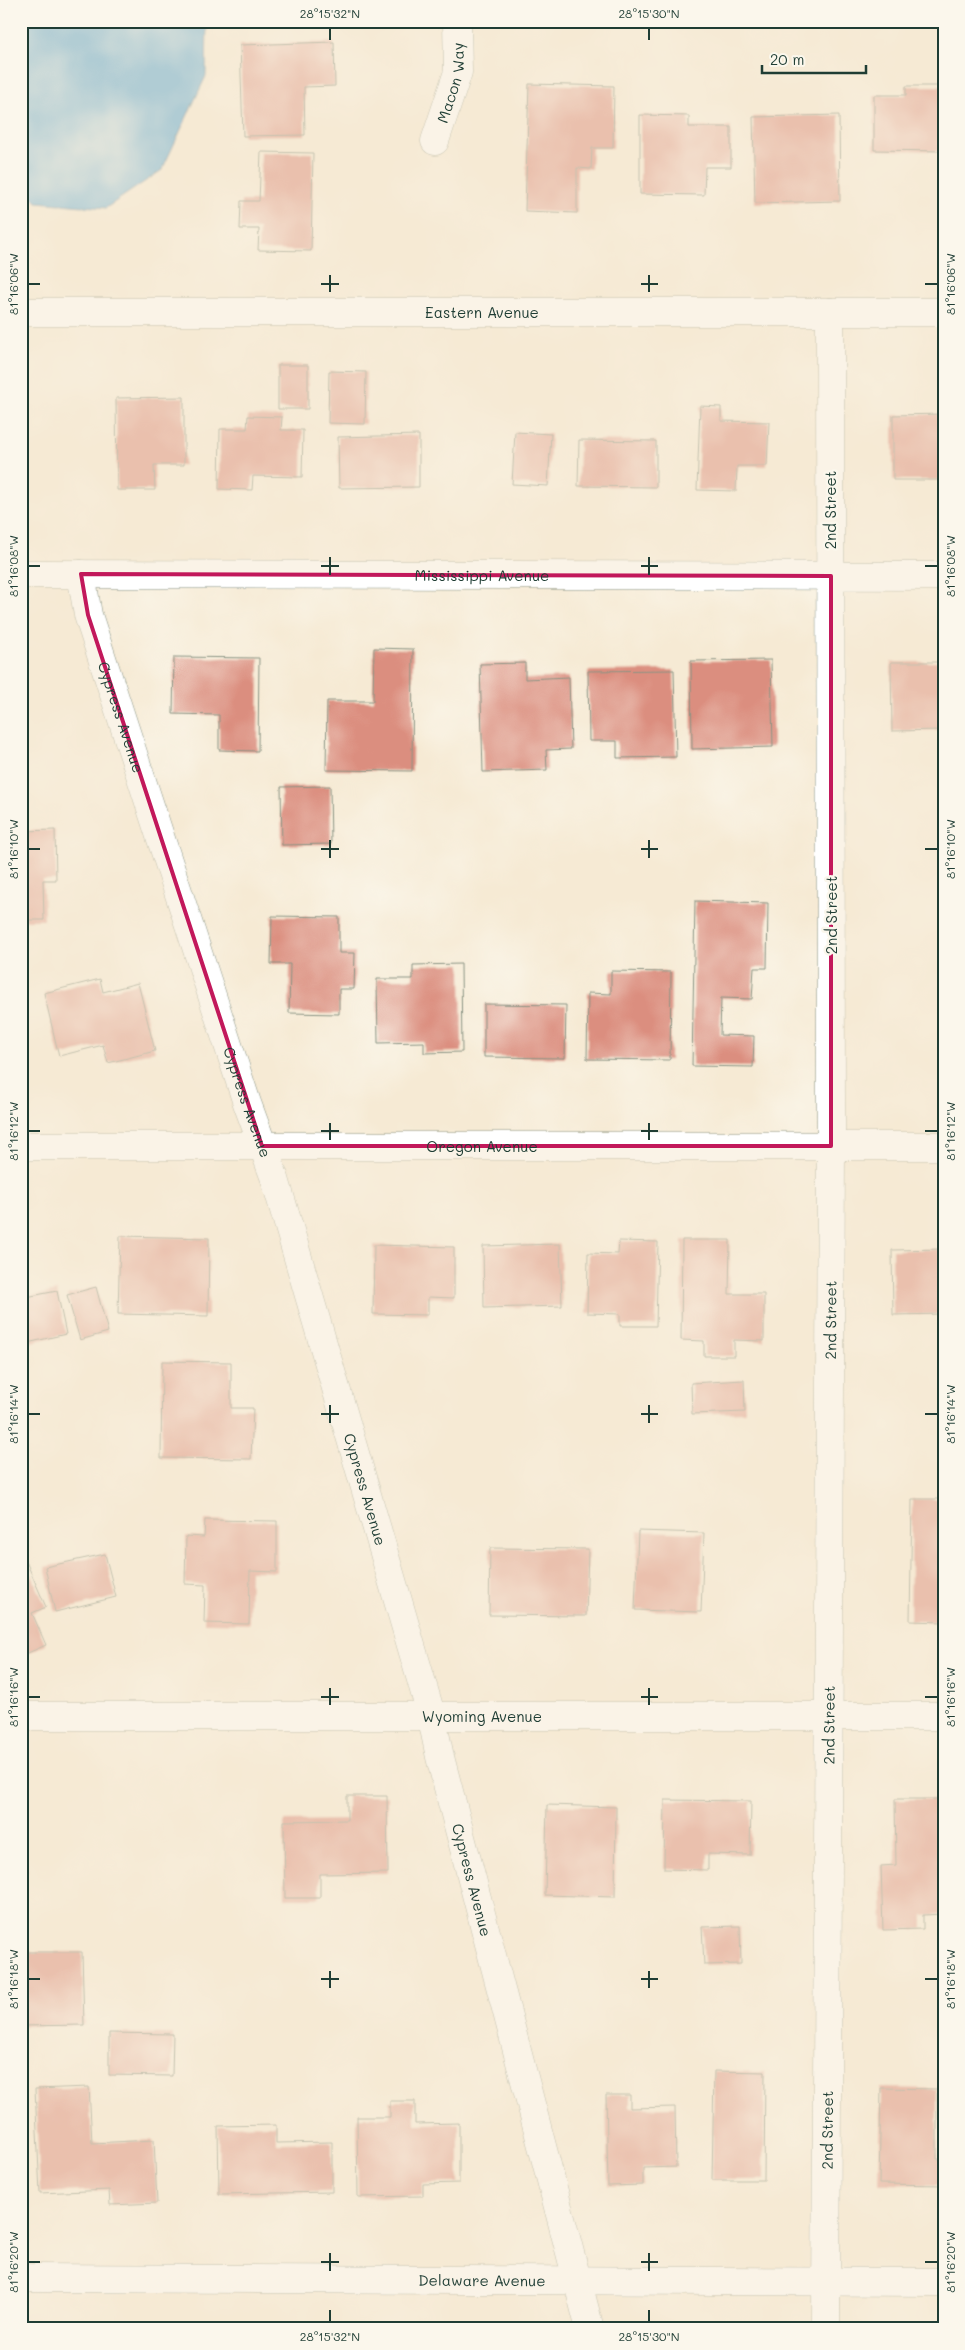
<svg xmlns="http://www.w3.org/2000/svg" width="965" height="2350" font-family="Mali,sans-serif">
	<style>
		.water { fill: #5ba9d5; stroke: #3d7384 }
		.building { fill: #db8e7f }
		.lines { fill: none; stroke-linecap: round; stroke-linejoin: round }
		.street-casing { stroke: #8a9484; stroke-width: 29 }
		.street { stroke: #fff; stroke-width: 28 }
		.marked { fill: none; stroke: #c2185b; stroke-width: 4; stroke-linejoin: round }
		.ticks { fill: none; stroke: #1f3d34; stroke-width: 2 }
		.labels { text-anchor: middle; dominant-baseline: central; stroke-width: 5; stroke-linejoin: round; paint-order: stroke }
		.street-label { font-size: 15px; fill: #1f3d34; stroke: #fbf7ec }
		.neatline { fill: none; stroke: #1f3d34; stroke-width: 2 }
		.ticks-label { font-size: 12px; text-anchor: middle; fill: #1f3d34 }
	</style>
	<rect width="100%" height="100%" fill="#fbf7ec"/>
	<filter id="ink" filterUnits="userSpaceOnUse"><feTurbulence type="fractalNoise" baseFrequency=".02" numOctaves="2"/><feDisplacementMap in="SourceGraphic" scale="10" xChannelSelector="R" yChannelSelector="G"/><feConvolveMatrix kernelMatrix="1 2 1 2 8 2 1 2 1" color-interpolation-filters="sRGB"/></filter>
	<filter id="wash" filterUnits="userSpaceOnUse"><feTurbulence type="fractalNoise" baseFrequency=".0096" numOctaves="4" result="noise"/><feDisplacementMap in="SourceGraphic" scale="20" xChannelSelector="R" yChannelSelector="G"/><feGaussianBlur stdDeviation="1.12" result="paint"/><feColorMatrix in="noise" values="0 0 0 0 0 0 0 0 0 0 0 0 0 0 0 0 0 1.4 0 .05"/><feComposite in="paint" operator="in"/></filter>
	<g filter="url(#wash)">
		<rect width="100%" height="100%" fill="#f6ead4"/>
		<path class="water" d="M21 21H207L206 76 162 170 106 208 37 202 21 186Z"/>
		<g id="blocks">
			<path class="building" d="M334 42 335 86 304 87 305 135 243 136 240 45Z
				M529 84 614 86 613 148H592L591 169 577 168V213L525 211Z
				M906 86H944V151L874 150V95H906Z
				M640 115 689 116V127H731V167H705L704 195 640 194Z
				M839 115 840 201 755 203 753 117Z
				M261 152 313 153 311 251 258 250 259 229H240L241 201H259Z
				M278 365H308V409H278Z
				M329 371 366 372 365 424 328 423Z
				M184 397V465H154L155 490H117L116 398Z
				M700 406 721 407V421L769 422 767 466H737L736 491 697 490Z
				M944 414V480H893V415Z
				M248 416 282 417 281 430H303L302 477 253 476 252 490 219 489 220 429H247Z
				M515 432 551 434 548 486 512 484Z
				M419 435V487L339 488 338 437Z
				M579 440 656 441V487L578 486Z
				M374 648 413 649 412 771 326 770 327 701H373Z
				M174 657 259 658 258 751 219 750V715L173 714Z
				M771 660 773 747 692 749 691 661Z
				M891 662H944V730L892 731Z
				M525 663V679L569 677 571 749 546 750 547 770 483 772 480 664Z
				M674 670 676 757 617 758V741H589L588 671Z
				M330 786 331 844 282 845 281 787Z
				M55 830 56 880H43L44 920H21V831Z
				M695 901 768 903 767 968H754L752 999 721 998 720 1035 754 1036 753 1067 692 1066Z
				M272 916 339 917V953H355L354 989H339V1014L289 1013 290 964H271Z
				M461 964 462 1052 424 1053V1042L378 1043 377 979H413V965Z
				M611 971 671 972 670 1060 587 1059 588 993 611 994Z
				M100 979 103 992 138 983 155 1051 108 1063 103 1045 59 1056 44 993Z
				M484 1004 566 1005 565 1058 484 1057Z
				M120 1236 209 1238 208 1316 118 1314Z
				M682 1240H730L729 1294H764V1341L734 1340V1356H704V1341L681 1340Z
				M619 1241 658 1242 656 1326H620V1314L587 1313 588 1253 618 1254Z
				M560 1244 562 1306 484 1308 483 1246Z
				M374 1245 454 1247V1298L428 1297V1315L373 1314Z
				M944 1249V1314L893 1315 892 1250Z
				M96 1287 108 1332 80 1340 67 1295Z
				M57 1291 66 1334 27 1343 21 1314V1298Z
				M162 1361 231 1362V1408H253L251 1459 161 1458Z
				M744 1380 745 1412 692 1414 691 1383Z
				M912 1499H944V1622L910 1621Z
				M205 1520 277 1521V1572L250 1571 249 1624 204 1623 205 1585 185 1584 186 1536 204 1537Z
				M638 1531 704 1533 701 1612 635 1610Z
				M490 1548 588 1549 586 1616 489 1615Z
				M21 1550 46 1607 32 1613 46 1645 21 1656Z
				M105 1554 116 1597 55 1612 45 1567Z
				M347 1796H387L388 1873 320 1874V1898H285L284 1821 347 1820Z
				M895 1799H939V1815H944V1914L923 1915V1929L883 1930 881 1866 896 1865Z
				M665 1800 751 1801 750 1855 708 1854V1870L664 1869Z
				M547 1805 616 1807 615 1897 545 1895Z
				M21 1845 28 1872 21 1874Z
				M740 1926 741 1964 704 1965 702 1927Z
				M21 1952H82L84 2025 21 2026Z
				M109 2033 173 2034 172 2076 109 2075Z
				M714 2071 765 2072 764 2180H712Z
				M89 2087 92 2143 154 2140 157 2203 110 2205 109 2190 40 2193 35 2089Z
				M881 2088 937 2089V2159H944V2185L879 2184Z
				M606 2095H630V2108L675 2107 676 2167 643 2168V2185L608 2186Z
				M390 2101H415V2124L459 2123V2183L423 2184V2196L358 2197 357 2117H390Z
				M276 2125V2143L332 2142V2192L219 2194 218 2126Z"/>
		</g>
	</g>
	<g filter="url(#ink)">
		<use href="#blocks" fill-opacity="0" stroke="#8a9484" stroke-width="1"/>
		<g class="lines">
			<defs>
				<g id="street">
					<path id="s1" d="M435 141 458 72 457 21"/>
					<path id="s2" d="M21 312H944"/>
					<path id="s3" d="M21 574 944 576"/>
					<path id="s4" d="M81 574 88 615 247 1103 275 1179 431 1714 440 1757 590 2329"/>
					<path id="s5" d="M21 1146H944"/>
					<path id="s6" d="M21 1716H944"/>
					<path id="s7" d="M21 2278 944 2282"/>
					<path id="s8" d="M826 2329 831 1146 830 312"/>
				</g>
			</defs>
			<use href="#street" class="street-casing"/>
			<use href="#street" class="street"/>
		</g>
	</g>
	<path d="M0 0H965V2350H0ZM81 574 831 576V1146H262L88 615Z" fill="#f6ead4" fill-opacity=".55" fill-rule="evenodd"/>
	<path class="marked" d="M81 574 831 576V1146H262L88 615Z"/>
	<path class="ticks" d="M330 28V40M649 28V40M330 275V292M649 275V292M28 284H40M321 284H339M641 284H658M925 284H938M330 557V575M649 557V575M28 566H40M321 566H339M641 566H658M925 566H938M330 840V858M649 840V858M28 849H40M321 849H339M641 849H658M925 849H938M330 1123V1140M649 1123V1140M28 1131H40M321 1131H339M641 1131H658M925 1131H938M330 1405V1423M649 1405V1423M28 1414H40M321 1414H339M641 1414H658M925 1414H938M330 1688V1705M649 1688V1705M28 1697H40M321 1697H339M641 1697H658M925 1697H938M330 1971V1988M649 1971V1988M28 1979H40M321 1979H339M641 1979H658M925 1979H938M330 2253V2271M649 2253V2271M28 2262H40M321 2262H339M641 2262H658M925 2262H938M330 2310V2322M649 2310V2322"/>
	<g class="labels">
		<g class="street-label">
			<text stroke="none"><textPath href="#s1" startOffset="61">Macon Way</textPath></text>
			<text stroke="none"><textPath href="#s2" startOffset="461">Eastern Avenue</textPath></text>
			<text transform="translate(830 510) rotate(-90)">2nd Street</text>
			<text stroke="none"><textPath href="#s3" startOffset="461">Mississippi Avenue</textPath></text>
			<text stroke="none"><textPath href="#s4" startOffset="149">Cypress Avenue</textPath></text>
			<text transform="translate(831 915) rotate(-90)">2nd Street</text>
			<text stroke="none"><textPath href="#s4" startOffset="554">Cypress Avenue</textPath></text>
			<text stroke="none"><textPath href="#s5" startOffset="461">Oregon Avenue</textPath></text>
			<text stroke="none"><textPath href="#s8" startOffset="1009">2nd Street</textPath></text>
			<text stroke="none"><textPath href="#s4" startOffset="959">Cypress Avenue</textPath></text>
			<text stroke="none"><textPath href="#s6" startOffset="461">Wyoming Avenue</textPath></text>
			<text stroke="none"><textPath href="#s8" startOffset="604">2nd Street</textPath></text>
			<text stroke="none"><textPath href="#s4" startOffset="1364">Cypress Avenue</textPath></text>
			<text stroke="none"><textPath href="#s8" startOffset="199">2nd Street</textPath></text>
			<text stroke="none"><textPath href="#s7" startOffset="461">Delaware Avenue</textPath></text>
		</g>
	</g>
	<rect width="965" height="2350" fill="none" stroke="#fbf7ec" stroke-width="55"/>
	<path d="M762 65v8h104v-8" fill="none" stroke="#1f3d34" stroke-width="2.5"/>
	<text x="770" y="65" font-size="15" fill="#1f3d34" stroke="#fbf7ec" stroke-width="4" paint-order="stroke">20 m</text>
	<rect x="28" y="28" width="910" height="2294" class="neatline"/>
	<g class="ticks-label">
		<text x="330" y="18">28°15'32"N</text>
		<text x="649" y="18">28°15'30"N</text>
		<text transform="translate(951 284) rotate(-90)" y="4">81°16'06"W</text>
		<text transform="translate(14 284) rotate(-90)" y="4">81°16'06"W</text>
		<text transform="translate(951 566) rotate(-90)" y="4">81°16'08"W</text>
		<text transform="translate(14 566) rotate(-90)" y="4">81°16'08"W</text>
		<text transform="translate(951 849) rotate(-90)" y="4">81°16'10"W</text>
		<text transform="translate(14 849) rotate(-90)" y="4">81°16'10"W</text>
		<text transform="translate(951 1131) rotate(-90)" y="4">81°16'12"W</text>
		<text transform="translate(14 1131) rotate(-90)" y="4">81°16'12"W</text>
		<text transform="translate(14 1414) rotate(-90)" y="4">81°16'14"W</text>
		<text transform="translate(951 1414) rotate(-90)" y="4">81°16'14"W</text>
		<text transform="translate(14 1697) rotate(-90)" y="4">81°16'16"W</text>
		<text transform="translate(951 1697) rotate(-90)" y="4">81°16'16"W</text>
		<text transform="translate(14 1979) rotate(-90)" y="4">81°16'18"W</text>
		<text transform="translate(951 1979) rotate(-90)" y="4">81°16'18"W</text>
		<text transform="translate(14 2262) rotate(-90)" y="4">81°16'20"W</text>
		<text transform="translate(951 2262) rotate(-90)" y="4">81°16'20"W</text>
		<text x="330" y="2341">28°15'32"N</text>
		<text x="649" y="2341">28°15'30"N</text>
	</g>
</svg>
